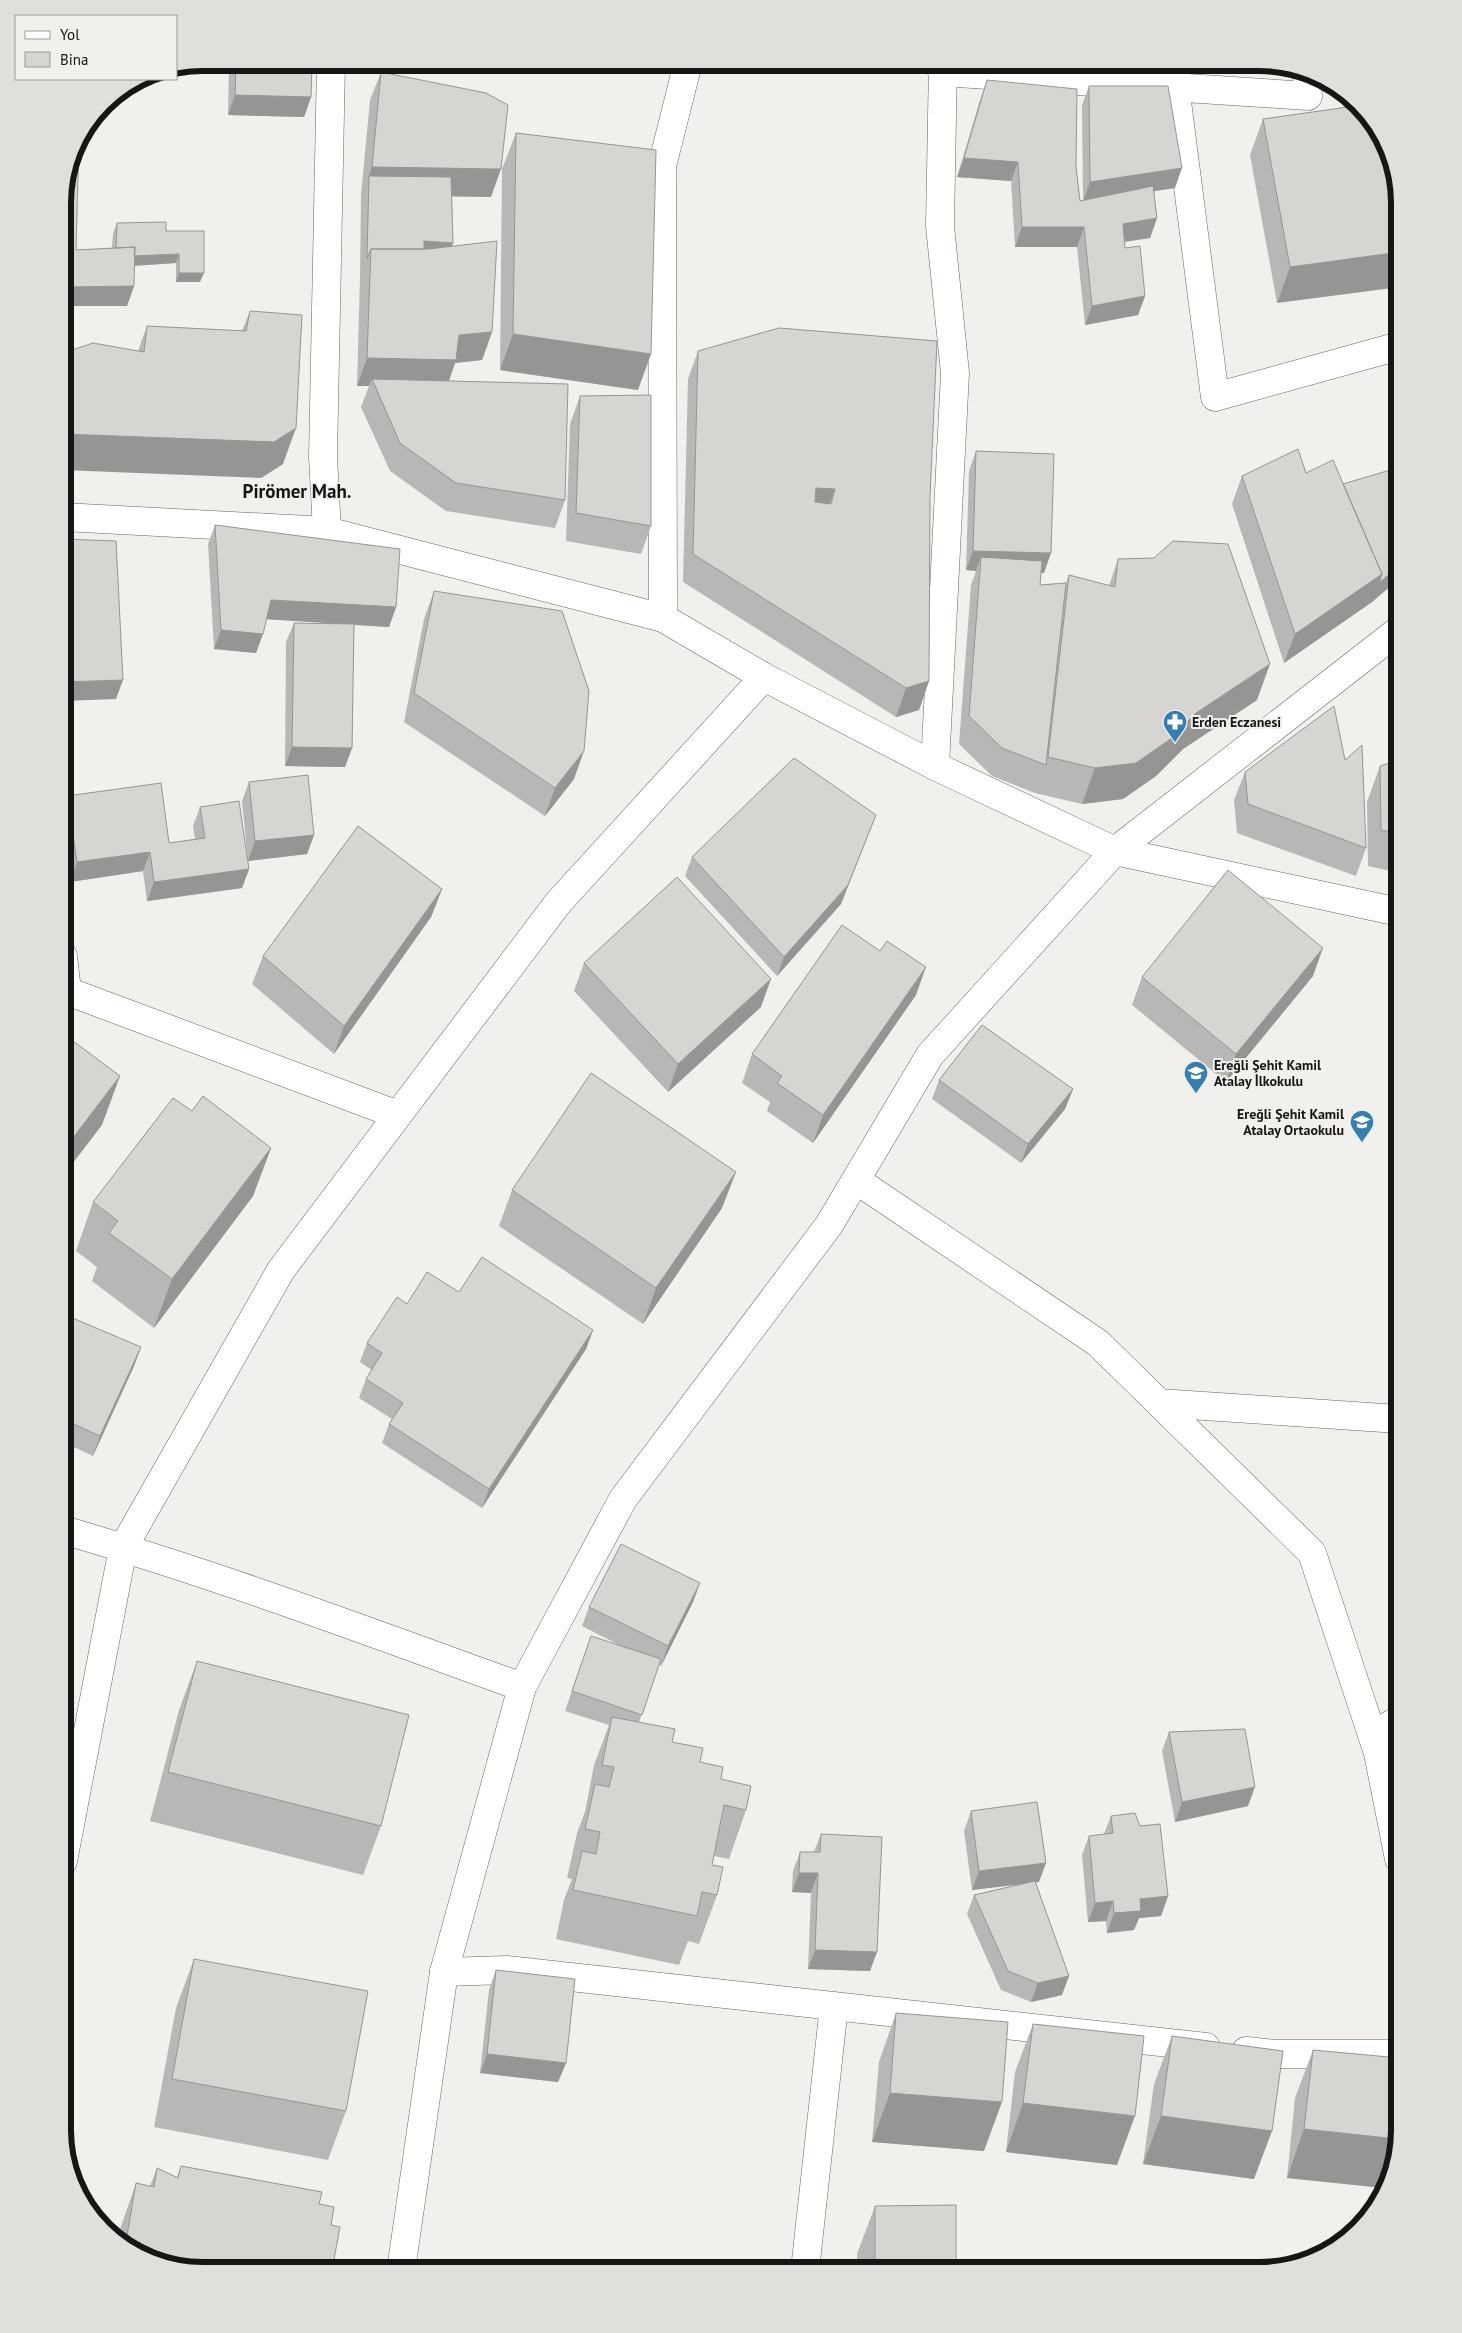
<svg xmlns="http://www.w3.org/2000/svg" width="1462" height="2333" font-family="'PT Sans',sans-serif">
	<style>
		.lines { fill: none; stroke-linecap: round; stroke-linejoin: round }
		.minor-casing { stroke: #666562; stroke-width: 29 }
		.tertiary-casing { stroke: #666562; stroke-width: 29 }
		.minor { stroke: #fff; stroke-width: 28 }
		.tertiary { stroke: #fff; stroke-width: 28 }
		.wall { fill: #b8b7b5 }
		.shaded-wall { fill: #969593 }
		.building { fill: #d6d5d2; stroke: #969593; fill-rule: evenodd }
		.labels { text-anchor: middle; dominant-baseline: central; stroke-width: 4; stroke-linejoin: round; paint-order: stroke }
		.poi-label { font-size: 14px; font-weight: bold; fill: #161615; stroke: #f1f0ed; text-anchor: start }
		.district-label { font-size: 19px; font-weight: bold; fill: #161615; stroke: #f1f0ed }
		.rim { fill: none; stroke: #161615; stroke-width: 6 }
	</style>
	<rect width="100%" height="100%" fill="#f1f0ed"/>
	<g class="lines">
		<defs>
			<path id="minor" d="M942 72 1308 96 1307 76
				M1175 86 1215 397 1399 346
				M327 531 323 457 331 63
				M663 618 662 166 688 63
				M935 766 955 373 940 226 943 63
				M67 991 398 1115
				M63 992 67 991 63 956
				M856 1180 1098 1343 1312 1553 1378 1753 1399 1859
				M1159 1403 1399 1419
				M63 1530C218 1575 370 1632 522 1687
				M1372 1735 1399 1720
				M63 1861 123 1548 281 1270 558 903 764 677
				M444 1972 507 1970 1206 2047
				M1246 2051 1275 2054H1399
				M805 2270 834 2006"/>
			<path id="tertiary" d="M63 517 327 531 663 618 764 677 935 766 1115 851 1399 912
				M401 2270 444 1972 522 1687 623 1499 829 1225 930 1055 1115 851 1399 630"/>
		</defs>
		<use href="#minor" class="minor-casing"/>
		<use href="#tertiary" class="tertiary-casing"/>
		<use href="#minor" class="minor"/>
		<use href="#tertiary" class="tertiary"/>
	</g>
	<path class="wall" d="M229 63H312L311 97 304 117 228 115Z
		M381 72 491 197 452 196 453 243 452 246 492 332 482 360 455 363 449 381 565 500 555 528 446 511 390 471 361 407 369 386H357L360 278 361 195 370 100Z
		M987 80 1076 167 1080 201H1083L1082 105 1089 86 1175 188 1154 191 1157 218 1150 238 1124 242 1125 248 1145 296 1138 315 1085 325 1077 247H1015L1011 181 957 177 980 100Z
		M1355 106 1277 303 1250 155 1263 119Z
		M516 133 638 390 500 370 502 169Z
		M117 223 166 231 200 282H176V263L134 266V286L127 306 76 250 112 248 113 233Z
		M250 311 283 464 261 478 138 351 147 326 242 331Z
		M698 351 930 497 929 681 919 710 896 717 683 582 688 379Z
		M580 396 651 526 641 554 566 541 570 424Z
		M976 451 1044 573 1041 572 1040 585 1066 583 1069 575 1109 586 1118 559 1257 700 1183 749 1156 776 1123 799 1082 804 1035 793 992 776 959 744 971 585 976 571 966 570 969 471Z
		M1400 472V578L1372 602 1284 663 1232 504 1242 476 1306 473 1343 484Z
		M215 525 396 607 389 627 354 625 352 748 345 767 285 766 286 642 294 623H334L266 619 256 653 214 649 208 544Z
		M434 591 574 779 545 816 404 722 424 619Z
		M1400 644V678L1392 665Z
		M1345 760 1366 848 1356 876 1237 833 1234 800 1245 772Z
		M1400 760V873L1368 866 1367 802 1380 766Z
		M249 782 314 835 307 854 248 861 242 801Z
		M67 796 169 843 195 839 193 826 200 807 249 869 242 888 147 901 143 871 70 882 63 832V809Z
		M868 835 841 904 777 976 685 876 692 857Z
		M442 889 431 917 334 1054 252 984 263 956Z
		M584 963 761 1007 668 1092 574 991Z
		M1313 976 1226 1082 1132 1005 1142 977Z
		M916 995 813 1143 767 1111 770 1102 742 1083 752 1054Z
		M939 1080 1073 1089 1065 1109 1021 1163 932 1099Z
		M192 1111 271 1148 253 1196 154 1328 92 1281 97 1267 76 1251 93 1202Z
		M512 1190 722 1208 643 1324 499 1226Z
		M459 1292 593 1330 586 1349 482 1508 382 1443 389 1424 392 1419 359 1398 366 1379 372 1370 360 1362 367 1343 407 1304Z
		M63 1314 141 1347 134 1366 93 1456 63 1442Z
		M700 1583 693 1602 661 1666 659 1665 639 1722 672 1742 700 1762 721 1779 746 1810 729 1859 714 1856 712 1865 717 1895 699 1944 688 1941 679 1965 556 1939 564 1900 572 1879 567 1878 577 1833 585 1812 594 1765 609 1725 565 1711 591 1636 621 1646 582 1626 589 1607Z
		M197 1661 381 1826 363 1875 150 1821 179 1710Z
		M1169 1732 1248 1806 1175 1822 1162 1751Z
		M971 1811 1039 1882H1036L1062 1995 1031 2002 1001 1990 967 1914 974 1895 1020 1884 972 1890 964 1831Z
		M1111 1816 1168 1896 1161 1916 1139 1918 1134 1930 1107 1933 1106 1921 1088 1922 1082 1855 1089 1836 1104 1834Z
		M821 1834 870 1971 808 1969 811 1893 792 1892 793 1871 800 1852H814Z
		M194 1959 346 2111 328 2160 154 2127 176 2008Z
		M496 1970 566 2063 558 2082 480 2073 489 1990Z
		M896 2013 984 2151 872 2142 879 2062Z
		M1033 2024 1117 2165 1006 2152 1015 2072Z
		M1172 2036 1254 2179 1143 2164 1154 2084Z
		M1313 2050 1400 2130 1384 2188 1287 2178 1295 2098Z
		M181 2166 322 2192 125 2247 117 2238 119 2232 136 2183 150 2186 157 2168 177 2177Z
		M875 2206 956 2270H857V2254Z"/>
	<path class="shaded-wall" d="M1230 63H1268L1276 65 1275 69Z
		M235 95 311 97 304 117 228 115Z
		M964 158 1018 162 1011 181 957 177Z
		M372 167 501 169 491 197 368 195 369 176Z
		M1182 168 1175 188 1083 202 1090 182Z
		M1157 218 1150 238 1116 243 1123 224Z
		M1022 227H1084L1077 247H1015Z
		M424 241 453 243 446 263 370 258Z
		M1400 252V287L1277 303 1290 267Z
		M179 254 176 263 112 267 115 257Z
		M179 273H204L200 282H176Z
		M134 286 127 306H63V287Z
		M1145 296 1138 315 1085 325 1092 306Z
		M492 332 482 360 455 363 446 389 372 379 369 386H357L367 358 459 335Z
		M513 334 651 354 638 390 500 370Z
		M296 428 283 464 261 478 63 470V434Z
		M816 488 835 489 825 517 806 516Z
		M973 551 1051 553 1044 573 980 571 981 557 976 571 966 570Z
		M1400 565V578L1372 602 1284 663 1295 634 1382 574Z
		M271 600 396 607 389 627 264 619Z
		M221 630 263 634 256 653 214 649Z
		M1270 664 1257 700 1183 749 1156 776 1123 799 1082 804 1095 768 1196 713Z
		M123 680 116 699 63 701V682Z
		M929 681 919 710 896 717 906 688Z
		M292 747 352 748 345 767 285 766Z
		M584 751 574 779 545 816 555 788Z
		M876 815 841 904 777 976 784 957Z
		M314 835 307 854 248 861 255 841Z
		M150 852 143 871 70 882 77 862Z
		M249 869 242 888 147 901 154 882Z
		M442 889 431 917 334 1054 344 1026Z
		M1323 948 1313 976 1226 1082 1236 1054Z
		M926 967 916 995 813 1143 823 1115Z
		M771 979 761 1007 668 1092 678 1064Z
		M120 1076 102 1125 63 1176V1151Z
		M1073 1089 1065 1109 1021 1163 1028 1144Z
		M271 1148 253 1196 154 1328 172 1279Z
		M736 1172 722 1208 643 1324 656 1288Z
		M593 1330 586 1349 482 1508 489 1489Z
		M141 1347 134 1366 93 1456 100 1436Z
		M700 1583 693 1602 661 1666 668 1646Z
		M1255 1787 1248 1806 1175 1822 1182 1802Z
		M1046 1863 1039 1882 972 1890 979 1871Z
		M799 1873H818L811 1893 792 1892Z
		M1168 1896 1161 1916 1139 1918 1134 1930 1107 1933 1114 1913 1140 1899Z
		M1113 1901 1106 1921 1088 1922 1095 1903Z
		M815 1950 877 1952 870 1971 808 1969Z
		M1069 1976 1062 1995 1031 2002 1038 1983Z
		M487 2054 566 2063 558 2082 480 2073Z
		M890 2093 1002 2102 984 2151 872 2142Z
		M1023 2103 1135 2116 1117 2165 1006 2152Z
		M1161 2116 1272 2131 1254 2179 1143 2164Z
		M1304 2129 1397 2139 1384 2188 1287 2178Z"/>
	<path class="building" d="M236 63H312L311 97 235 95Z
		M381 72 486 93 508 105 501 169 372 167Z
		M987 80 1077 89 1076 167 1080 201 1153 186 1157 218 1123 224 1125 248 1140 246 1145 296 1092 306 1084 227H1022L1018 162 964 158Z
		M1089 86H1168L1182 168 1090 182Z
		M1355 106 1385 141 1400 203V252L1290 267 1263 119Z
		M516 133 656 150 651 354 513 334Z
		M79 141 76 250 135 247 134 286 63 287V194L73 149Z
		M369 176 451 177 453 243 424 241V249H371L367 258Z
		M166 222V231H204V273H179V254L134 256 135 247 116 248 117 223Z
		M497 241 492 332 459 335 456 360 367 358 371 249H428Z
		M250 311 302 315 296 428 274 442 63 434V353L93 343 144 352 147 326 246 331Z
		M779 328 937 341 930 497 929 681 906 688 693 554 698 351ZM816 488 835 489 831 504 815 502Z
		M372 379 568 384 565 500 456 483 400 443Z
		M651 395V526L576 513 580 396Z
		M1298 449 1306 473 1333 460 1382 574 1295 634 1242 476Z
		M976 451 1054 454 1051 553 973 551Z
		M1397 468 1400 472V565L1379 583 1382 574 1343 484Z
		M215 525 400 549 396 607 271 600 263 634 221 630Z
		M63 539 116 541 123 680 63 682Z
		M1173 541 1228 544 1270 664 1196 713 1169 740 1136 763 1095 768 1048 757 1069 575 1115 587 1118 559 1154 558Z
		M981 557 1042 561 1040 585 1066 583 1046 765 1002 748 969 716Z
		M434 591 562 611 589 691 584 751 555 788 414 693Z
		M294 623 354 624 352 748 292 747Z
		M1334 706 1345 760 1362 745 1366 848 1248 804 1245 772Z
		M794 758 876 815 848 885 784 957 692 857Z
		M1400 760V834L1381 830 1380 766Z
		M308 775 314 835 255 841 249 782Z
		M161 783 169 843 205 838 200 807 239 801 249 869 154 882 150 852 77 862 67 796Z
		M358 826 442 889 344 1026 263 956Z
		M1228 870 1323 948 1236 1054 1142 977Z
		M677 877 771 979 678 1064 584 963Z
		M842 925 880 951 887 941 926 967 823 1115 777 1083 782 1076 752 1054Z
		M982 1025 1073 1089 1028 1144 939 1080Z
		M65 1035 120 1076 63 1151V1039Z
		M591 1073 736 1172 656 1288 512 1190Z
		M203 1096 271 1148 172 1279 109 1233 118 1221 93 1202 173 1098 192 1111Z
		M482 1257 593 1330 489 1489 389 1424 403 1403 366 1379 382 1353 367 1343 397 1297 407 1304 427 1272 459 1292Z
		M63 1314 141 1347 100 1436 63 1419Z
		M621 1544 700 1583 668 1646 589 1607Z
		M591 1636 661 1659 642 1715 572 1691Z
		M197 1661 409 1715 381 1826 168 1772Z
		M612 1717 675 1729 672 1742 703 1748 700 1762 723 1767 721 1779 751 1786 746 1810 724 1805 712 1865 723 1867 717 1895 702 1892 697 1916 573 1890 582 1851 596 1854 600 1832 585 1829 595 1784 609 1787 614 1767 602 1765Z
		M1245 1729 1255 1787 1182 1802 1169 1732Z
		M1037 1802 1046 1863 979 1871 971 1811Z
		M1135 1813 1140 1826 1160 1824 1168 1896 1140 1899 1141 1911 1114 1913 1113 1901 1095 1903 1089 1836 1113 1833 1111 1816Z
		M821 1834 882 1837 877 1952 815 1950 818 1873H799L800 1852H820Z
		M1035 1881 1069 1976 1038 1983 1008 1971 974 1895Z
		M194 1959 368 1991 346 2111 172 2079Z
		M496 1970 575 1979 566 2063 487 2054Z
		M896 2013 1008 2022 1002 2102 890 2093Z
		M1033 2024 1144 2036 1135 2116 1023 2103Z
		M1172 2036 1283 2051 1272 2131 1161 2116Z
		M1313 2050 1400 2058V2130L1397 2139 1304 2129Z
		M181 2166 322 2192 319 2204 334 2207 331 2225 340 2227 332 2270H194L125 2247 136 2183 154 2187 157 2168 178 2178Z
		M956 2205V2270H875V2206Z"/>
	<defs>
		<symbol id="pharmacy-pin" viewBox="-11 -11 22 30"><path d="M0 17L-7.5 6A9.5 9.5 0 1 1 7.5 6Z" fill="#357eb2" stroke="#f1f0ed"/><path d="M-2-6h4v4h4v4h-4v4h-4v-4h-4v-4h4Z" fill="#fff"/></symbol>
		<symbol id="school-pin" viewBox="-11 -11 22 30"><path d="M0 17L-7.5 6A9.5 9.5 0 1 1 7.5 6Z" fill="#357eb2" stroke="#f1f0ed"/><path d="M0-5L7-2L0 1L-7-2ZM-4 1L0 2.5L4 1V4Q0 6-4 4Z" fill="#fff"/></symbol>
	</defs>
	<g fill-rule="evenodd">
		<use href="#pharmacy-pin" x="1161" y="708" width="28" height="38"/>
		<use href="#school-pin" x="1182" y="1059" width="28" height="38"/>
		<use href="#school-pin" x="1348" y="1108" width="28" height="38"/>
	</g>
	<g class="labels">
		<g class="poi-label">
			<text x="1192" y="722">Erden Eczanesi</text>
			<text x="1214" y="1065">Ereğli Şehit Kamil<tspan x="1214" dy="16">Atalay İlkokulu</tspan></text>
			<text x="1344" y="1114" text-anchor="end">Ereğli Şehit Kamil<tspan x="1344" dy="16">Atalay Ortaokulu</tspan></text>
		</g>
		<g class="district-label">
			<text x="297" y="491">Pirömer Mah.</text>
		</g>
	</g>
	<path d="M0 0H1462V2333H0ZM203 71H1259A132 132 0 0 1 1391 203V2130A132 132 0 0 1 1259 2262H203A132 132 0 0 1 71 2130V203A132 132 0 0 1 203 71Z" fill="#dfdfdc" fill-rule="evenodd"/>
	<path class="rim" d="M203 71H1259A132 132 0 0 1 1391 203V2130A132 132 0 0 1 1259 2262H203A132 132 0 0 1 71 2130V203A132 132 0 0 1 203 71Z"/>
	<rect x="15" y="15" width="162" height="65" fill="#f1f0ed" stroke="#999997"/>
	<rect x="25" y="31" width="25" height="8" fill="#ffffff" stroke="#999997"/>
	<text x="60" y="40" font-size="15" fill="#161615">Yol</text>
	<rect x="25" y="52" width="25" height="15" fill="#d6d5d2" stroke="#999997"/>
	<text x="60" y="65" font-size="15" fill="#161615">Bina</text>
</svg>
